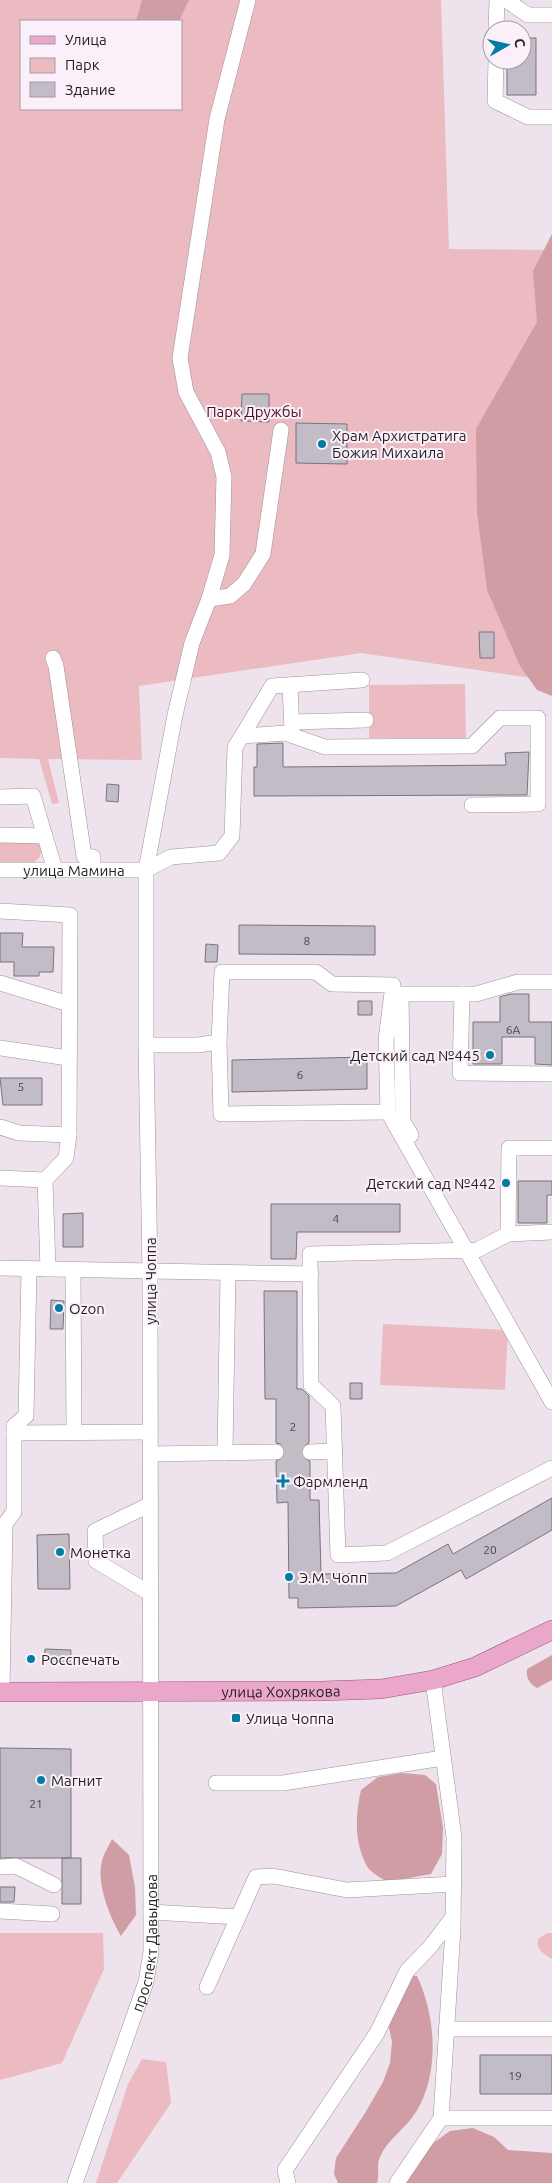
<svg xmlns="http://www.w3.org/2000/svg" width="552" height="2183" font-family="Ubuntu,sans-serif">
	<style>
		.green { fill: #ebbbc1; fill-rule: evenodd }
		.forest { fill: #cf9da3 }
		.building { fill: #c2bcc7; stroke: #79737e }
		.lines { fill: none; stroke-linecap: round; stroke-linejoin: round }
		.minor-tunnel { stroke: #c5bcc4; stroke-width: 15; stroke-dasharray: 15 8; stroke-linecap: butt }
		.minor-casing { stroke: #9c929a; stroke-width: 16 }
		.major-casing { stroke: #9c5178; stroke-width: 20 }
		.minor { stroke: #fff; stroke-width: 15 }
		.major { stroke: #eba7ca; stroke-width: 19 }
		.poi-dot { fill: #037ca4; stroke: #fbf0fa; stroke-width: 2 }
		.labels { text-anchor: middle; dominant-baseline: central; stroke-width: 4; stroke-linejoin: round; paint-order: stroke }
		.number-label { font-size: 12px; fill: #4b464b }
		.park-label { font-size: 15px; fill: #4b0f1f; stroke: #fbf0fa }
		.poi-label { font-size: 15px; fill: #231f22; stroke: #fbf0fa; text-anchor: start }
		.street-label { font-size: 15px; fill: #231f22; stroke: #fbf0fa }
	</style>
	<rect width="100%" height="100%" fill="#eee3ec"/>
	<path class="green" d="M0 0H441L449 249 552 250V681L361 653 139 686 142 760 48 759 59 803 52 804 39 759 0 758ZM21 21H181V109H21Z
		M465 684 466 738H369V685Z
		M0 842H39C43 851 42 857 33 863L0 864Z
		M383 1324 508 1330 505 1390 380 1385Z
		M0 1933H103L104 1969 62 2063 0 2080Z
		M547 1933H552V1959C544 1954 536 1950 538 1939Z
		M142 2059 166 2062 171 2103 117 2183H96L128 2084Z"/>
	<path class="forest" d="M142 0H189L179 21H136Z
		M552 234V696L537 690 520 666 487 590 477 512 476 429 537 322 533 271Z
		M552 1655V1680L537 1688C529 1683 526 1678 527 1669Z
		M402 1773 425 1775 436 1784 443 1828 442 1854 431 1874 387 1882C381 1878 372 1873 368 1868 354 1844 355 1816 361 1790L378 1777Z
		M112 1839 129 1855 135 1887 136 1915 121 1936C110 1917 96 1884 102 1861 104 1853 109 1846 112 1839Z
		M405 1975 417 1976C436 2016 440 2073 416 2112 406 2128 387 2140 380 2157 376 2165 380 2175 377 2183H338L334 2174 336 2158 365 2113 383 2082 390 2063 392 2042 387 2019Z
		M473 2128 494 2137 508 2150 552 2153V2183H403L425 2149 450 2131Z"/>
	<path class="building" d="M522 38H536V95H507V60H522Z
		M242 394H269V422L241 421Z
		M296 423 347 424V464L296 463Z
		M479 632H494V658H480Z
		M283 743V767L506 765 505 753 529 752 527 795 254 796V767H257V744Z
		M107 784 119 785 118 802 106 801Z
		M239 925 375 926V955L239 954Z
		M0 933H23L22 947H54L53 972H39V976H14V962H0Z
		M206 944 218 945 217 962H205Z
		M510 994H529V1022H552V1065L535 1064V1037H502V1064H473V1022H500V997Z
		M358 1001H372V1015H358Z
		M367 1057V1089L232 1092V1060Z
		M0 1078H42V1105H3Z
		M518 1181H552V1195H547V1223H518Z
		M271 1204H400V1232H297L296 1259H271Z
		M83 1213V1247H63V1214Z
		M264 1291H297V1389H302L309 1396V1443L302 1447 301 1453 302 1457 310 1461V1500H319L321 1574 396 1573 448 1544 453 1554 552 1498V1530L466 1579 461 1570 396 1606 298 1608V1598H289L288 1502 277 1503 276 1461 284 1457 285 1451 281 1444 276 1443V1399H265Z
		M51 1300 64 1301 63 1329H50Z
		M350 1383H362V1399H350Z
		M69 1534 70 1589H38L37 1535Z
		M45 1649 71 1650 70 1662H44Z
		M0 1748 71 1749V1858H0Z
		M62 1858H81V1904H62Z
		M0 1887H15L14 1902H0Z
		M480 2055H552V2094H480Z"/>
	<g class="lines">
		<path class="minor-tunnel" d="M276 1452H310"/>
		<defs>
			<g id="minor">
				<path d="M506 0 528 15H552"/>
				<path d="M496 30 497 0"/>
				<path d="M496 60 495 101 528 117H552"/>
				<path d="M209 599 230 596 244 584 263 554 281 430"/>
				<path d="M53 658 56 666 84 856 93 857V861"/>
				<path d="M290 685 292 731"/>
				<path d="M292 722 366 720"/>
				<path d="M242 736 272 686 362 680"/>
				<path d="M0 797 33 796 55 870"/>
				<path d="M0 835 45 836"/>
				<path id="s1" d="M0 870H146L171 857 219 853 232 836 235 747 242 736 285 733 325 747 472 746 500 718H538V804L472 805"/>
				<path d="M0 911 70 915 69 1135 66 1158 45 1180 48 1269"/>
				<path d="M0 983 69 1004"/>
				<path d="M462 994 460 1073 552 1074"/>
				<path d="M219 1042 221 1114 388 1112"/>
				<path d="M146 1045H198L219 1042 222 972H316L332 984 393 985 386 1040 388 1112 552 1402"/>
				<path d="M0 1048 68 1058"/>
				<path d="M0 1127 19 1133 69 1135"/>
				<path d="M411 1135 403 1122 401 994H476L518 982H552"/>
				<path d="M0 1178 45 1180"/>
				<path d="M552 1232 508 1234 477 1250 310 1254 311 1385 333 1406 338 1555 387 1553 552 1468"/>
				<path d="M508 1234 509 1148H552"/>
				<path d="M0 1268 311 1274"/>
				<path d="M73 1270 74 1433"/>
				<path d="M14 1433 150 1432"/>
				<path d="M310 1452 335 1451"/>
				<path d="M225 1453 228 1273"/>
				<path d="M151 1454 276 1452"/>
				<path d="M151 1504 95 1531 96 1561 151 1594"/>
				<path d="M2 1692 5 1524 14 1512V1426L26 1416 29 1269"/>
				<path d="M216 1783H283L443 1758"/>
				<path d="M0 1867 16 1866 54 1885"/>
				<path d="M0 1911 52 1914"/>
				<path d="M151 1912 238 1917"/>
				<path d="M207 1987 256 1877 273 1876 347 1890 454 1884"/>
				<path d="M446 2029H552"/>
				<path d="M441 2118H549"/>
				<path id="s2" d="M75 2183 146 1982 151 1952 150 1271 146 1045V870L175 715 192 643 209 599 222 555 224 477 218 452 186 392 180 358 217 119 248 0"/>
				<path d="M288 2183 285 2170 377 2033 407 1971 430 1947 453 1917"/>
				<path d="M397 2183 441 2118 453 1929 454 1837 433 1680"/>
			</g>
			<g id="major">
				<path id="s3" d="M0 1692 321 1691 381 1689 433 1680 475 1667 552 1630"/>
			</g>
		</defs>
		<use href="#minor" class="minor-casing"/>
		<use href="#major" class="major-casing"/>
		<use href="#minor" class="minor"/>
		<use href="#major" class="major"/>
	</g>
	<g class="poi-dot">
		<circle cx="322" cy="444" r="5"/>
		<circle cx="490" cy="1055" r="5"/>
		<circle cx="506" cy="1183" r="5"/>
		<circle cx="59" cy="1308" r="5"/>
		<path d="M280.5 1473.5h5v5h5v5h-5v5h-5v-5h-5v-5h5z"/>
		<circle cx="60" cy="1552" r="5"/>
		<circle cx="289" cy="1577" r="5"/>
		<circle cx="31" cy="1659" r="5"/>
		<rect x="231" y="1713" width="10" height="10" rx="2.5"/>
		<circle cx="41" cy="1780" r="5"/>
	</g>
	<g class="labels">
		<g class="number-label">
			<text x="307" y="940">8</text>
			<text x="513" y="1029">6А</text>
			<text x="300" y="1074">6</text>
			<text x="21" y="1086">5</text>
			<text x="336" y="1218">4</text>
			<text x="293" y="1426">2</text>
			<text x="490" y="1549">20</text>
			<text x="36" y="1803">21</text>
			<text x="515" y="2075">19</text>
		</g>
		<g class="park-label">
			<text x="254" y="411">Парк Дружбы</text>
		</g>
		<g class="poi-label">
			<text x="332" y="435">Храм Архистратига<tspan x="332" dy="17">Божия Михаила</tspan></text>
			<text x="480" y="1055" text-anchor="end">Детский сад №445</text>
			<text x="496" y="1183" text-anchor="end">Детский сад №442</text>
			<text x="69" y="1308">Ozon</text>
			<text x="293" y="1481">Фармленд</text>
			<text x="70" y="1552">Монетка</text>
			<text x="299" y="1577">Э.М. Чопп</text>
			<text x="41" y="1659">Росспечать</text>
			<text x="246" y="1718">Улица Чоппа</text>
			<text x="51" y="1780">Магнит</text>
		</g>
		<g class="street-label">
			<text stroke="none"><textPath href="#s1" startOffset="74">улица Мамина</textPath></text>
			<text transform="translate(150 1281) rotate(-90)">улица Чоппа</text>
			<text stroke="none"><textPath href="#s3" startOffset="281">улица Хохрякова</textPath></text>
			<text stroke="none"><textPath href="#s2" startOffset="252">проспект Давыдова</textPath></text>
		</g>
	</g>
	<rect x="20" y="20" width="162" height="90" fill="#fbf0fa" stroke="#a59ca4"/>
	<rect x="30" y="36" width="25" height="8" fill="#eba7ca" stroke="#a59ca4"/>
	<text x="65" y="45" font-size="15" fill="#231f22">Улица</text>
	<rect x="30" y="58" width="25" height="15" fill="#ebbbc1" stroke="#a59ca4"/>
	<text x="65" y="70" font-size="15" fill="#231f22">Парк</text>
	<rect x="30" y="82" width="25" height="15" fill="#c2bcc7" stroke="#a59ca4"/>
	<text x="65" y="95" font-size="15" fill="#231f22">Здание</text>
	<g transform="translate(507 45) rotate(81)"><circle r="24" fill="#fbf0fa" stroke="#a59ca4"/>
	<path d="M0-4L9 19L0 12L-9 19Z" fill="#037ca4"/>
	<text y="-8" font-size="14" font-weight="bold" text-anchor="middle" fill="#231f22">С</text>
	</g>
</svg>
